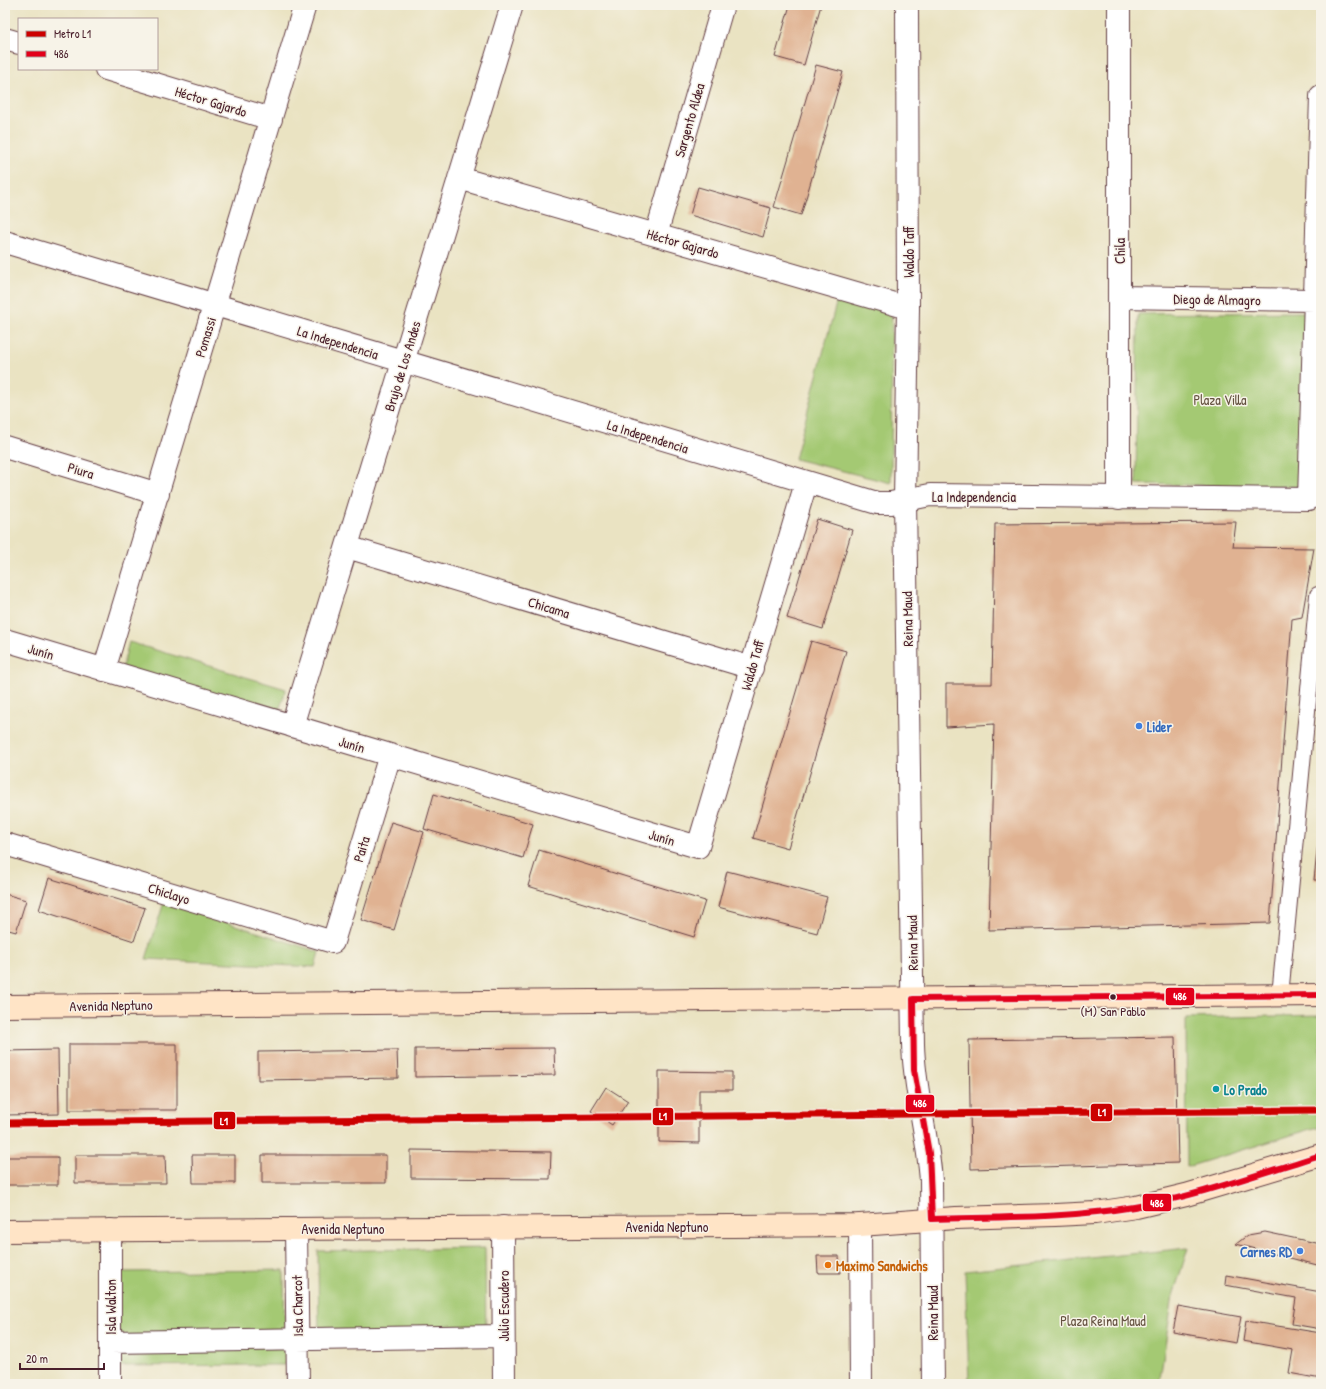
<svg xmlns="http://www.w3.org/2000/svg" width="1326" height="1389" font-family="'Patrick Hand',sans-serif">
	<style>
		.green { fill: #a4c973; stroke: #77744f }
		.building { fill: #e0b292 }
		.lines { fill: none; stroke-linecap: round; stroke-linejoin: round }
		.service-casing { stroke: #623c42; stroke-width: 18 }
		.minor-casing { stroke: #623c42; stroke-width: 24 }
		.tertiary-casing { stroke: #623c42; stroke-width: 24 }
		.secondary-casing { stroke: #623c42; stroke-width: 24 }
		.service { stroke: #fff; stroke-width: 16 }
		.minor { stroke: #fff; stroke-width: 22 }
		.tertiary { stroke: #fff; stroke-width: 22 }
		.secondary { stroke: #ffe4c6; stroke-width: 22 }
		.bus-1-casing { stroke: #f7f3e8; stroke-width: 9 }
		.bus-1 { stroke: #e2001a; stroke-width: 6 }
		.metro-1-casing { stroke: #f7f3e8; stroke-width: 10 }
		.metro-1 { stroke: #c00; stroke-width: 7 }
		.shop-dot { fill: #3f7fe0; stroke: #f7f3e8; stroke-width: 1.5 }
		.bus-dot { fill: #4a1f2b; stroke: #f7f3e8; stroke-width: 1.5 }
		.culture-dot { fill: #0f9aa8; stroke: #f7f3e8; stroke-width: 1.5 }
		.food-dot { fill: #e8710a; stroke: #f7f3e8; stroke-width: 1.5 }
		.labels { text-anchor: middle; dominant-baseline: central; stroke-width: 3; stroke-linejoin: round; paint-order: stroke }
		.bus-label { font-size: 13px; fill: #4a1f2b; stroke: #f7f3e8 }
		.street-label { font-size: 14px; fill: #4a1f2b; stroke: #f7f3e8 }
		.park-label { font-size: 14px; fill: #655241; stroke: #f7f3e8 }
		.shop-label { font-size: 14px; font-weight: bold; fill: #366cbe; stroke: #f7f3e8; text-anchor: start }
		.culture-label { font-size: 14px; font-weight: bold; fill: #0d838f; stroke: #f7f3e8; text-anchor: start }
		.food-label { font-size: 14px; font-weight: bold; fill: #c56008; stroke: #f7f3e8; text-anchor: start }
		.line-badge { stroke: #f7f3e8; stroke-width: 1.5 }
		.badge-label { font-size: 11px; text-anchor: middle; font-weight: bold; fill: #fff }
	</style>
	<rect width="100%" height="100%" fill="#f7f3e8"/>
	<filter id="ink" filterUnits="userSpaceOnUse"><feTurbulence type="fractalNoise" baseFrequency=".025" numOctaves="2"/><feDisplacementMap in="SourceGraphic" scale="8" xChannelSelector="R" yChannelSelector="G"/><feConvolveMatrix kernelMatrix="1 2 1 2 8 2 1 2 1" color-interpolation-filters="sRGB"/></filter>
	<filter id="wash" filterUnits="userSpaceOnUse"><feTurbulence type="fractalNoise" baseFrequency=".012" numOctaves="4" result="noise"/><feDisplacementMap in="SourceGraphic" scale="16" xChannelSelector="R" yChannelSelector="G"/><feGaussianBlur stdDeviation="0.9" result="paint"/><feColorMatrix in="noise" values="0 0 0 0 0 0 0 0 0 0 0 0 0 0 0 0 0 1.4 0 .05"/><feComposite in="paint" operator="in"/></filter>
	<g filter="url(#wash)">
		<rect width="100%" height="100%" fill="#eae3c2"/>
		<path class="green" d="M838 296 892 310 891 483 795 459Z
			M1306 312 1299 487 1136 484 1138 314Z
			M129 642 286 689 278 715 122 668Z
			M164 902 319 952 315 967 146 959Z
			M1321 1015V1126L1187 1167 1186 1018Z
			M485 1248 486 1343 319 1345 318 1251Z
			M1188 1248 1173 1296 1159 1384H969L965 1271Z
			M284 1270 285 1365 119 1366 118 1272Z"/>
		<g id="blocks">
			<path class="building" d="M790 5H821L804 65 775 57Z
				M816 65 843 72 801 215 774 207Z
				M698 187 771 208 763 237 690 215Z
				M817 519 852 530 823 629 787 618Z
				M1236 522 1233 547 1314 548 1302 617 1292 619 1270 923 989 930 994 724 946 727V684H992L995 524Z
				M811 641 846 651 788 848 753 838Z
				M434 794 533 824 523 858 424 829Z
				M391 822 424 832 394 930 361 920Z
				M1320 823 1321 880H1314Z
				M539 850 705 901 694 937 528 886Z
				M727 871 827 897 817 933 718 907Z
				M49 878 145 908 134 941 39 910Z
				M5 894 26 900 16 932 5 929Z
				M1175 1037 1178 1163 971 1169 969 1040Z
				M69 1044H177V1110H69Z
				M554 1048 555 1075 415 1077V1049Z
				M58 1050 59 1114 5 1115V1051Z
				M397 1050 398 1078 258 1080V1052Z
				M659 1071 732 1072V1090H699V1143L659 1142Z
				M606 1087 628 1101 612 1125 591 1111Z
				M411 1150 551 1152 550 1179 411 1178Z
				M75 1155H165L166 1183H75Z
				M192 1155H235V1183H193Z
				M262 1155H386V1183H262Z
				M5 1157H58V1185H5Z
				M1265 1232 1321 1244V1266L1236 1244 1248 1235Z
				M817 1256H839L840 1273H818Z
				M1226 1275 1321 1292V1329L1292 1324 1296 1298 1225 1285Z
				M1178 1306 1241 1317 1236 1343 1173 1332Z
				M1246 1321 1321 1333V1379L1289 1373 1293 1350 1243 1341Z"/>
		</g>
	</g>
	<g filter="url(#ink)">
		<use href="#blocks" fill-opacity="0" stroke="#623c42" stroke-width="1"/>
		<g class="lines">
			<defs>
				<path id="service" d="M1280 996 1318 595"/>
				<path id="minor" d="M5 39 19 43
					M106 69 271 119
					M459 178 908 308
					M656 235 723 5
					M5 242 877 503H891L930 495 1309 499 1321 96
					M1119 297 1315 300
					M5 447 158 494
					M1119 498V5
					M347 547 752 668
					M5 640 698 847 806 483
					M104 670 305 5
					M292 726 512 5
					M5 844 333 942 390 755
					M860 1225 861 1384
					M503 1227 504 1384
					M296 1229 298 1384
					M110 1342 503 1336
					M110 1384V1230"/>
				<path id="tertiary" d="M907 5 908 308 905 500 913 1044C914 1090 928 1135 931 1181L933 1384"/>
				<path id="secondary" d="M5 1006 1321 995
					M5 1231 860 1225 956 1218 1055 1215 1095 1213 1136 1207 1186 1195 1321 1155"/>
			</defs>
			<use href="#service" class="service-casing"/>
			<use href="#minor" class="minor-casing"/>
			<use href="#tertiary" class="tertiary-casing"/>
			<use href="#secondary" class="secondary-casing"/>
			<use href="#service" class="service"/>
			<use href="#minor" class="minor"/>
			<use href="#tertiary" class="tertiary"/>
			<use href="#secondary" class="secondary"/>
			<defs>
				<path id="bus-1" d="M1321 995 913 999 914 1070 929 1153 932 1219C999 1217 1068 1218 1134 1207 1195 1197 1261 1173 1321 1155"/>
			</defs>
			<use href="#bus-1" class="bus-1-casing"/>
			<use href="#bus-1" class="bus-1"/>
			<defs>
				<path id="metro-1" d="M5 1123 1321 1110"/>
			</defs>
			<use href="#metro-1" class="metro-1-casing"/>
			<use href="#metro-1" class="metro-1"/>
		</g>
	</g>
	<g class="shop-dot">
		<circle cx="1139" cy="726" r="4"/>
		<circle cx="1300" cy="1251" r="4"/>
	</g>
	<circle class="bus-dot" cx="1113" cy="997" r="3.5"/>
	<circle class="culture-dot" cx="1216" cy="1089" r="4"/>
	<circle class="food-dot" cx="828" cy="1265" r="4"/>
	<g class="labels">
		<g class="bus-label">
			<text x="1113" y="1011">(M) San Pablo</text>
		</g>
		<g class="street-label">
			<text transform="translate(211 101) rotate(17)">Héctor Gajardo</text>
			<text transform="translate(689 120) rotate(-74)">Sargento Aldea</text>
			<text transform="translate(683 243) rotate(16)">Héctor Gajardo</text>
			<text transform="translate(1119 251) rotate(-90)">Chila</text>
			<text transform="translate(908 252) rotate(-90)">Waldo Taff</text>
			<text transform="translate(1217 299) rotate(1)">Diego de Almagro</text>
			<text transform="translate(205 337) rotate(-73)">Pomassi</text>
			<text transform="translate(338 342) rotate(17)">La Independencia</text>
			<text transform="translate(402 366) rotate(-73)">Brujo de Los Andes</text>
			<text transform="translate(648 436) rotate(17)">La Independencia</text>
			<text transform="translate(81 470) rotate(17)">Piura</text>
			<text x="974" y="496">La Independencia</text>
			<text transform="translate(549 607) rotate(17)">Chicama</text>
			<text transform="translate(907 619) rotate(-91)">Reina Maud</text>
			<text transform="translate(41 651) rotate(17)">Junín</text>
			<text transform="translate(752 665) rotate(-74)">Waldo Taff</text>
			<text transform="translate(352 744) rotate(17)">Junín</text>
			<text transform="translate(662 837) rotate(17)">Junín</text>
			<text transform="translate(361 849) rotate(-73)">Paita</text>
			<text transform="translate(169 893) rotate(17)">Chiclayo</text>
			<text transform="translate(912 943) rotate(-91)">Reina Maud</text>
			<text transform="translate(111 1005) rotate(-1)">Avenida Neptuno</text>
			<text x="667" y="1226">Avenida Neptuno</text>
			<text x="343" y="1228">Avenida Neptuno</text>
			<text transform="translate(297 1306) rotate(-91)">Isla Charcot</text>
			<text transform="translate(503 1306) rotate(-90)">Julio Escudero</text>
			<text transform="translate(110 1307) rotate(-90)">Isla Walton</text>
			<text transform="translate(932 1313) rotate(-90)">Reina Maud</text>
		</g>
		<g class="park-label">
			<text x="1220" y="399">Plaza Villa</text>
			<text x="1103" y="1320">Plaza Reina Maud</text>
		</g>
		<g class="shop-label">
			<text x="1147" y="726">Lider</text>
			<text x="1292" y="1251" text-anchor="end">Carnes RD</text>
		</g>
		<g class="culture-label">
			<text x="1224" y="1089">Lo Prado</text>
		</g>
		<g class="food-label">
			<text x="836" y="1265">Maximo Sandwichs</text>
		</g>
	</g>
	<g class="line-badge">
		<rect x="1165" y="987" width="30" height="19" rx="4" fill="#e2001a"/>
		<rect x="905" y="1094" width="30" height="19" rx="4" fill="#e2001a"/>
		<rect x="1090" y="1103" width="23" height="19" rx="4" fill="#c00"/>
		<rect x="652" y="1107" width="22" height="19" rx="4" fill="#c00"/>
		<rect x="213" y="1111" width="23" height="19" rx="4" fill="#c00"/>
		<rect x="1142" y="1193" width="30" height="19" rx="4" fill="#e2001a"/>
	</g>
	<g class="badge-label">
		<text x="1180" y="1000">486</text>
		<text x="920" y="1107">486</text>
		<text x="1102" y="1116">L1</text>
		<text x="663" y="1120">L1</text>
		<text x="224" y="1125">L1</text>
		<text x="1157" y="1207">486</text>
	</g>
	<rect width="1326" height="1389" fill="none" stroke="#f7f3e8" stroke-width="20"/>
	<rect x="18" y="18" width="140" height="52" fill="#f7f3e8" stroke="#b29e9c"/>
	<rect x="26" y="31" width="20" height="6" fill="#cc0000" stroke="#b29e9c"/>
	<text x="54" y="38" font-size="12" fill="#4a1f2b">Metro L1</text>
	<rect x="26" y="51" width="20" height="6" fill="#e2001a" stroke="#b29e9c"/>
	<text x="54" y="58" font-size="12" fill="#4a1f2b">486</text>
	<path d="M20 1363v6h84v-6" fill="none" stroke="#4a1f2b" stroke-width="2"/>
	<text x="26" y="1363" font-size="12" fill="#4a1f2b" stroke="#f7f3e8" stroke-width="3" paint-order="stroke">20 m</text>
</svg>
